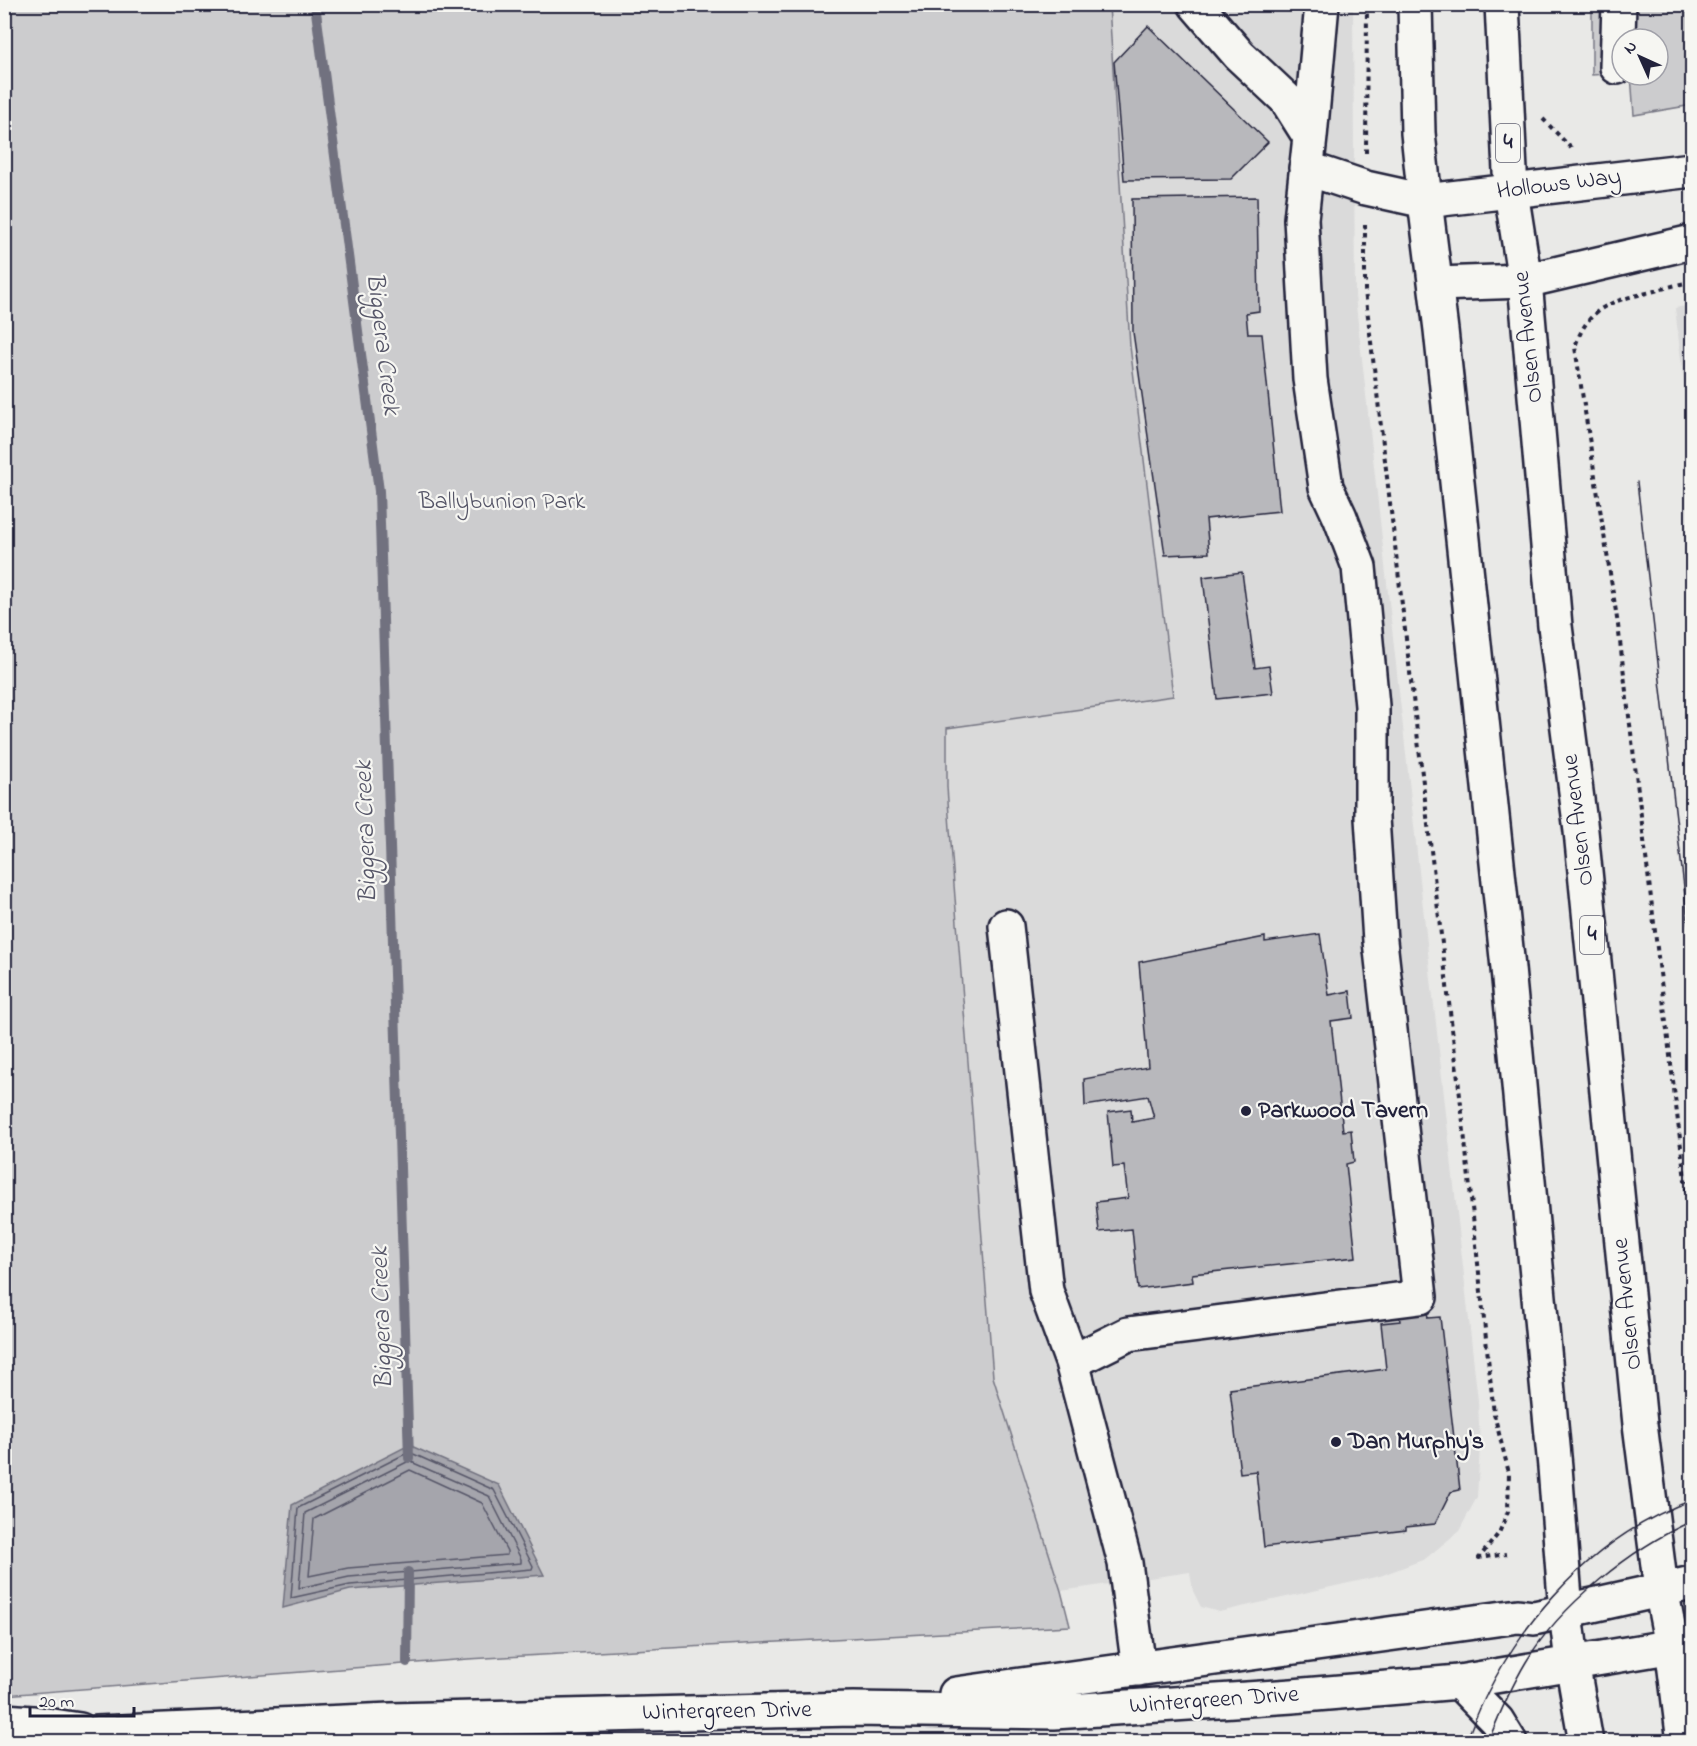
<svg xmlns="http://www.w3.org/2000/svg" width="1697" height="1746" font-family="'Indie Flower',sans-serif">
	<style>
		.built { fill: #dadada }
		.green { fill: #ccccce; stroke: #777784; stroke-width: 1.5 }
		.water { fill: #a5a5ac; stroke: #71717f; stroke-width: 1.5 }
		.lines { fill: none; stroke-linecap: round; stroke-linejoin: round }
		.shore { stroke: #565668; stroke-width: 1.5 }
		.stream { stroke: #71717f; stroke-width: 10 }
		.building { fill: #b8b8bc; stroke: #22223b; stroke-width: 1.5 }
		.minor-casing { stroke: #22223b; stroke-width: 38 }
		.major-casing { stroke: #22223b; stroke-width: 38 }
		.path { stroke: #22223b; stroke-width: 4; stroke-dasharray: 4.5 4.5; stroke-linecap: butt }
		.minor { stroke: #f6f6f2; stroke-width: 33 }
		.major { stroke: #f6f6f2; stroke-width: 33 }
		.tram { stroke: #22223b; stroke-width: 1.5 }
		.poi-dot { fill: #22223b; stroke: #f6f6f2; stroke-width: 2 }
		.labels { text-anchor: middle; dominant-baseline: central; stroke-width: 4.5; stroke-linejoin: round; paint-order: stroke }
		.shield { fill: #f6f6f2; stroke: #626272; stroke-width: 1.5 }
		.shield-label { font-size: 22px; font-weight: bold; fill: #22223b }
		.street-label { font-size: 24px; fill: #22223b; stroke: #f6f6f2 }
		.park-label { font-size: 24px; fill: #555567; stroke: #f6f6f2 }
		.poi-label { font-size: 24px; font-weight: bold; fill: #22223b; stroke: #f6f6f2; text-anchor: start }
		.water-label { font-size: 26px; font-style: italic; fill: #565668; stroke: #f6f6f2 }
	</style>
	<rect width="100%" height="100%" fill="#e9e9e7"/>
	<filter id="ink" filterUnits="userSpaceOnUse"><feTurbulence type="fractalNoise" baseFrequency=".0167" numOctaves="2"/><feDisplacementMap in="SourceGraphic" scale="12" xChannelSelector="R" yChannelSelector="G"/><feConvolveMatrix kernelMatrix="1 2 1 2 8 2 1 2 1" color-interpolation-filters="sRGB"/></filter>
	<g filter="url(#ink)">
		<path class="built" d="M1109 5H1353L1355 296 1478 1401 1480 1447 1477 1497 1459 1531 1425 1559 1380 1576 1219 1612 1201 1607 1193 1591 1190 1572 1061 1591 993 1377 947 787V727L1173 695 1130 346Z
			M1692 305V454L1675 308Z"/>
		<path class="green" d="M5 5H1109L1130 346 1173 696 947 728V787L954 885 993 1377 1061 1591 1070 1626 468 1659 5 1695Z
			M1592 5H1692V105L1634 115 1631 75H1658V39H1622V73L1592 75Z"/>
		<path class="water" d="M409 1445 499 1485 544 1575 350 1590 283 1608 292 1505Z"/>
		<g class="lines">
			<path class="shore" d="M409 1452 494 1490 533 1566 532 1569 350 1585 291 1598 298 1508Z
				M409 1461 489 1496 521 1559V1563L349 1577 299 1588 305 1513Z
				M410 1470 482 1503 507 1551V1555L348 1568 309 1576 314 1519Z"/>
			<path class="stream" d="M315 4 379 491 409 1458
				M407 1662 408 1572"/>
		</g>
		<path class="building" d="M1148 26 1268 142 1231 179 1124 180 1114 62Z
			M1257 197 1259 311 1246 313 1248 334H1262L1280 511 1206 519 1209 553 1165 555 1133 332 1132 199Z
			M1692 403V449L1687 405Z
			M1242 572 1255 668 1269 666 1273 693 1217 699 1203 577Z
			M1320 934 1329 995 1350 991 1353 1018 1331 1021 1343 1131 1351 1130 1354 1162 1346 1164 1356 1257 1192 1274 1193 1282 1138 1289 1132 1229 1099 1232 1096 1202 1128 1198 1124 1166 1113 1167 1108 1112 1131 1109 1132 1122 1154 1118 1148 1096 1085 1106 1084 1079 1148 1067 1139 962 1265 937V942Z
			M1427 1311 1428 1318 1440 1317 1460 1490 1451 1492 1435 1524 1406 1527V1530L1264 1547 1256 1471 1240 1473 1230 1389 1386 1369 1381 1323 1400 1321 1399 1315Z"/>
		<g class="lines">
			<defs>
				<path id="minor" d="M1617 67 1619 4
					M1310 137 1322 4
					M1306 168 1366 188 1425 201 1692 170
					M1436 284 1525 281 1692 242
					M1006 926 1046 1291 1072 1362 1125 1563 1139 1669
					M1072 1362 1128 1334 1420 1297 1380 941 1372 818V706L1359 567 1340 517 1326 487 1310 379 1301 219 1310 137 1286 99 1239 55 1195 4
					M956 1694 1518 1616 1534 1618 1692 1583
					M4 1721 33 1723 80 1730
					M50 1742 97 1733 391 1720 853 1709 1054 1712 1292 1696 1459 1682 1692 1643"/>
				<path id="major" d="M1415 4 1418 133 1425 201 1441 330 1507 958 1555 1467 1566 1612 1572 1662 1586 1742
					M1502 4 1511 192 1525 281 1555 626 1581 831 1640 1424 1661 1589 1672 1646 1684 1742
					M1459 1682 1497 1721 1510 1742"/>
			</defs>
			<use href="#minor" class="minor-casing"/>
			<use href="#major" class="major-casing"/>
			<path class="path" d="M1543 119 1573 150
				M1366 153 1367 4
				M1365 224V291L1462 1113 1494 1414 1509 1473 1508 1511 1499 1533 1479 1558 1506 1554
				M1692 282C1678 284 1665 288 1651 292 1612 301 1588 306 1575 347L1618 625 1692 1238"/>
			<use href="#minor" class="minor"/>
			<use href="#major" class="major"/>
			<path class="tram" d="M1637 482 1692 956
				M1466 1742C1506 1635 1584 1540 1692 1500
				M1488 1742C1499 1715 1511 1687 1526 1662 1560 1605 1632 1548 1692 1521"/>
		</g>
	</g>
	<g class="poi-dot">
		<circle cx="1246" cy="1111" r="6"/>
		<circle cx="1336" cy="1442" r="6"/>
	</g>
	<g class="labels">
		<g class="shield">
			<rect x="1496" y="124" width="24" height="38" rx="4.5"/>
			<rect x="1580" y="916" width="24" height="38" rx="4.5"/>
		</g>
		<g class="shield-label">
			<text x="1508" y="143">4</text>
			<text x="1592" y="935">4</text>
		</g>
		<g class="street-label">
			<text transform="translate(1559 185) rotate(-7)">Hollows Way</text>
			<text transform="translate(1529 337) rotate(-96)">Olsen Avenue</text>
			<text transform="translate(1579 820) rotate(-97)">Olsen Avenue</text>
			<text transform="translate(1628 1304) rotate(-96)">Olsen Avenue</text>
			<text transform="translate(1214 1701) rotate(-4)">Wintergreen Drive</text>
			<text transform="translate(727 1712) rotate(-1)">Wintergreen Drive</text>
		</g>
		<g class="park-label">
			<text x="502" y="502">Ballybunion Park</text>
		</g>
		<g class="poi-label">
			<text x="1258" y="1111">Parkwood Tavern</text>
			<text x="1348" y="1442">Dan Murphy's</text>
		</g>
		<g class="water-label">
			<text transform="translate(382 344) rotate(83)">Biggera Creek</text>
			<text transform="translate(367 832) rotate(-92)">Biggera Creek</text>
			<text transform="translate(383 1318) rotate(-92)">Biggera Creek</text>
		</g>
	</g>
	<rect width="1697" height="1746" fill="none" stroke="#f6f6f2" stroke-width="24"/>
	<rect x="12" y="12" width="1673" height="1722" fill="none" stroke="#22223b" stroke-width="2" filter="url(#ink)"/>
	<g transform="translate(1640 57) rotate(315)"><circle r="28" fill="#f6f6f2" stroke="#a1a1a9" stroke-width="1.5"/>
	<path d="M0-4.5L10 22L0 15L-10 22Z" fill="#22223b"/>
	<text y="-9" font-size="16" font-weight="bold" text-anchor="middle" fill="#22223b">N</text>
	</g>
	<path d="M30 1707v9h104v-9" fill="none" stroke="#22223b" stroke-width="3"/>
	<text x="39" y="1707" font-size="18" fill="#22223b" stroke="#f6f6f2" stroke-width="4.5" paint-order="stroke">20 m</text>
</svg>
